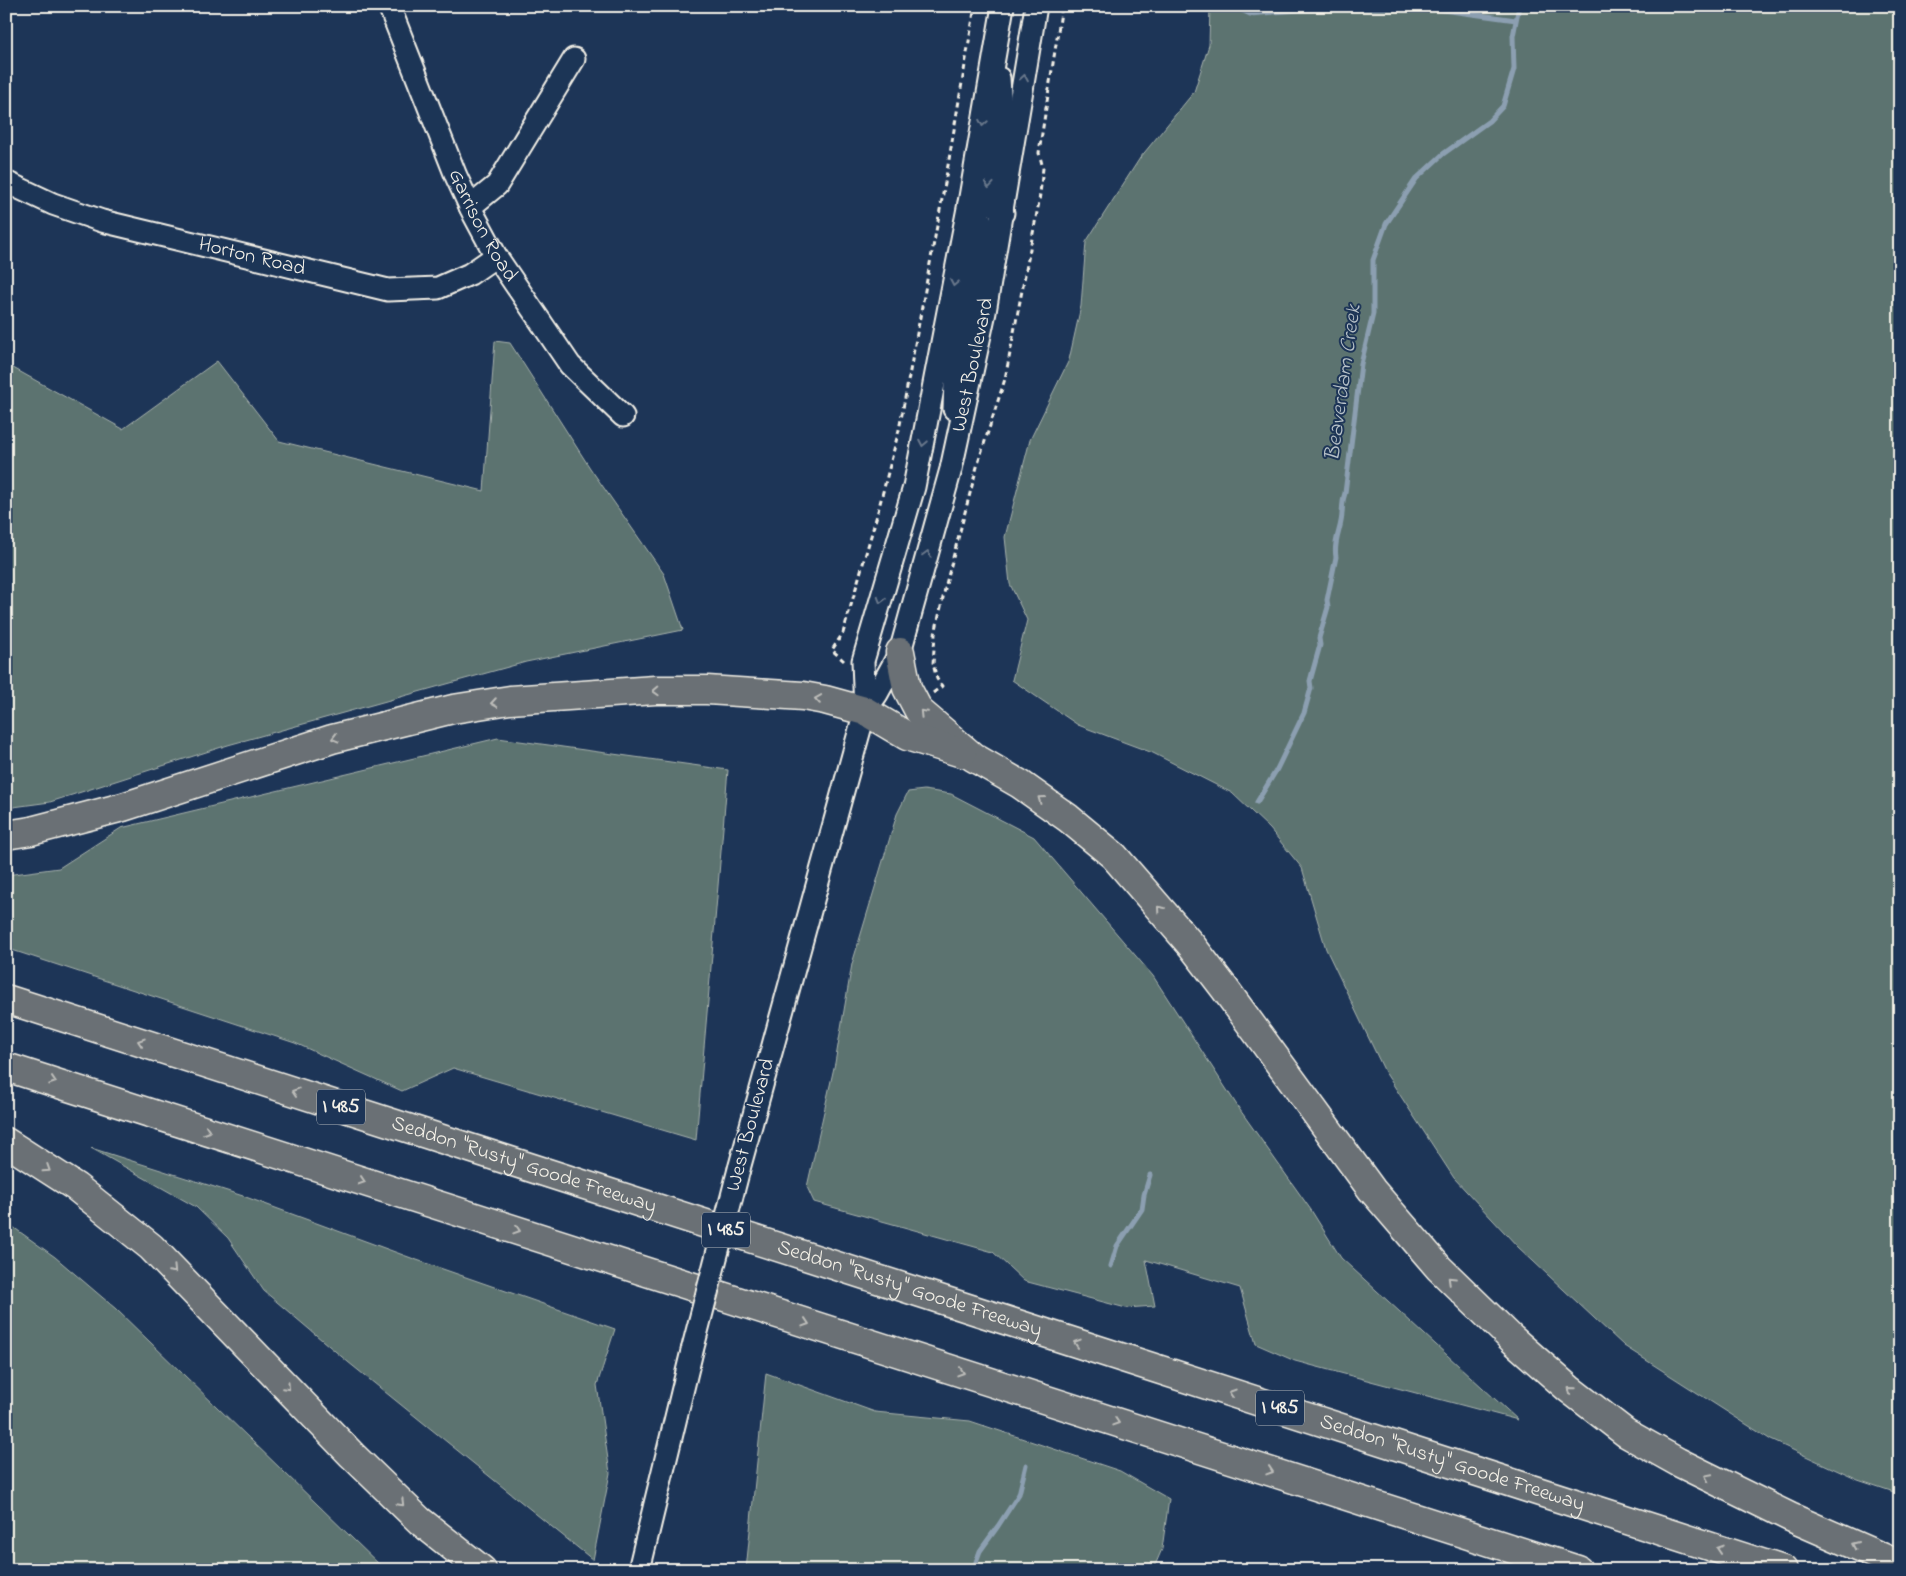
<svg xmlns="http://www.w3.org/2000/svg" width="1906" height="1576" font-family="'Indie Flower',sans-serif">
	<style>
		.green { fill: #5b7370; stroke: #a8b2ac }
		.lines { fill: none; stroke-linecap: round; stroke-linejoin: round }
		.stream { stroke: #8c9fb1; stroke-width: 5 }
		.minor-casing { stroke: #f4f1e8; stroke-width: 25 }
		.highway-casing { stroke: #f4f1e8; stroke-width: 31 }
		.path { stroke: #f4f1e8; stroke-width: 3; stroke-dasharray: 5 4; stroke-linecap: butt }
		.minor { stroke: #1d3557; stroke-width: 21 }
		.highway { stroke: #6a7074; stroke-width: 28 }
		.minor-bridge-casing { stroke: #f4f1e8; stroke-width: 25; stroke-linecap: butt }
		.minor-bridge { stroke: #1d3557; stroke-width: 21 }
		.oneway { stroke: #68778a }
		.oneway2 { stroke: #bdbdba }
		.labels { text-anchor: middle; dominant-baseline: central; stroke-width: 4; stroke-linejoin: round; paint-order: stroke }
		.shield { fill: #1d3557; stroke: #b4b9bc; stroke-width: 1 }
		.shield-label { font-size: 20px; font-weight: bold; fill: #f4f1e8 }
		.street-label { font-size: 21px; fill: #f4f1e8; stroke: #1d3557 }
		.water-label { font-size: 22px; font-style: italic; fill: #b7c1c8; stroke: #1d3557 }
	</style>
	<rect width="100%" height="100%" fill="#1d3557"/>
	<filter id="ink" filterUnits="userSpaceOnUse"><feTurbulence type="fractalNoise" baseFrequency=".02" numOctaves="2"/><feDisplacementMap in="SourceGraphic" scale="10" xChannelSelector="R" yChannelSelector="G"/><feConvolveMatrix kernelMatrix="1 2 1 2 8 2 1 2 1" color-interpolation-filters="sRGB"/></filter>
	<g filter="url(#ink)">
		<path class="green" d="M1210 6H1900V1494L1858 1480 1771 1440 1624 1346 1518 1247 1454 1178 1385 1072 1326 949 1302 868 1270 829 1232 793 1153 753 1078 725 1012 680 1027 620 1010 584 1005 537 1030 440 1069 360 1081 306 1086 242 1140 158 1194 92 1209 45Z
			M495 341 510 343 590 468 664 574 683 630 526 662 228 745 50 802 6 808V364L123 429 217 361 279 441 484 491Z
			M498 738 728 770 696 1140 453 1068 402 1091 295 1043 6 948V875L59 868 121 828Z
			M924 790 951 794 1034 837 1153 976 1240 1110 1311 1210 1341 1258 1518 1420 1295 1361 1256 1344 1240 1288 1146 1260 1155 1306 1126 1308 1024 1281 993 1252 814 1202 807 1187 835 1063 852 964 897 814 908 792Z
			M91 1148 243 1196 414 1259 615 1329 597 1385 610 1473 593 1560 348 1362 264 1291 228 1238 196 1207Z
			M6 1222 55 1257 116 1309 385 1570H6Z
			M766 1373 875 1412 970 1421 1120 1471 1169 1499 1162 1549 1153 1570H746Z"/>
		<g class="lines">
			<path class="stream" d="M1233 6 1250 14 1299 10 1421 7 1516 20
				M1883 6 1900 13
				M1257 802 1277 769 1304 713 1311 688 1310 681 1320 645 1319 638 1328 607 1327 600 1336 557C1333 541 1342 528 1342 513 1343 504 1342 501 1345 493L1361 364 1373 314V260L1386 224 1416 179 1443 154 1489 121 1503 106 1514 69 1513 36 1519 6
				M1111 1266 1117 1246 1142 1209 1144 1195 1150 1175
				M973 1570 980 1551 998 1526 1019 1494 1026 1465"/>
			<defs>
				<g id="minor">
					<path id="s1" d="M389 6 456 176 474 215 496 256 570 365 623 416"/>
					<path d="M999 78 1001 108 988 189 991 201 1003 213"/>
					<path id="s2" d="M6 182 53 204 102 221 388 290 438 288 470 274 496 256"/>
					<path d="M470 207 497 185 574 59"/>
					<path d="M954 409 955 380 981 240C981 223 983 215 969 203"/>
					<path id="s3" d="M865 711 877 694 900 652 951 469 985 312 1036 6"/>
					<path d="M739 1169 865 711 863 661 914 487 969 203 1003 6"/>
					<path d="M639 1570 692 1351"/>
				</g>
				<g id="highway">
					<path d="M900 652 907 688 919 711 973 757 1020 784 1068 818 1114 856 1192 946 1225 989 1372 1190 1439 1268 1512 1339 1569 1389 1626 1433 1678 1462 1790 1517 1900 1565"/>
					<path d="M6 835 31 831 123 807 332 739 453 709 510 700 655 690H707L803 696 825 700 865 711 907 736 962 753"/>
					<path id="s4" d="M6 999 1783 1570"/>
					<path d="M6 1067 1578 1570"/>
					<path d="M6 1142 76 1187 151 1247 352 1455 420 1521 482 1570"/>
				</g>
			</defs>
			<use href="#minor" class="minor-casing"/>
			<use href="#highway" class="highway-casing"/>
			<path class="path" d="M844 661 832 650 843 633 877 515 899 430 945 183 975 6
				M933 693 942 686 937 679 933 664 935 634 946 584 978 463 1005 379 1039 202 1043 168 1039 153 1040 146 1062 6"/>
			<use href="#minor" class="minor"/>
			<use href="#highway" class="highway"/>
			<defs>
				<path id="minor-bridge" d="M692 1351 739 1169"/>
			</defs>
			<use href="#minor-bridge" class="minor-bridge-casing"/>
			<use href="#minor-bridge" class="minor-bridge"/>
		</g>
		<defs><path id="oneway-chevron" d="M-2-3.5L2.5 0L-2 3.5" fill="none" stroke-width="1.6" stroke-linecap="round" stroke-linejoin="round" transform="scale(1.25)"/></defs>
		<g class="oneway">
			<use href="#oneway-chevron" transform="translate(1024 78) rotate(-81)"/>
			<use href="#oneway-chevron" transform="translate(983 123) rotate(100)"/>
			<use href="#oneway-chevron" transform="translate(989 185) rotate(95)"/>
			<use href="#oneway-chevron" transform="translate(954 283) rotate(101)"/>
			<use href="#oneway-chevron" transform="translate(923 443) rotate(101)"/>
			<use href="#oneway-chevron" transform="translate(927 554) rotate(-75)"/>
			<use href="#oneway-chevron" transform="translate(881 600) rotate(106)"/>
		</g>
		<g class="oneway2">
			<use href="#oneway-chevron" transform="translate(656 691) rotate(178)"/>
			<use href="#oneway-chevron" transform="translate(818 699) rotate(-171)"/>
			<use href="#oneway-chevron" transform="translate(494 703) rotate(171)"/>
			<use href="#oneway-chevron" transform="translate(923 713) rotate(-134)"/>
			<use href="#oneway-chevron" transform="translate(335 738) rotate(165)"/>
			<use href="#oneway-chevron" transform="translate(1041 799) rotate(-144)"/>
			<use href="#oneway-chevron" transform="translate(1160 909) rotate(-131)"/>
			<use href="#oneway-chevron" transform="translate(141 1042) rotate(-162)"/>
			<use href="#oneway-chevron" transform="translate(53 1081) rotate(18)"/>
			<use href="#oneway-chevron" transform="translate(295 1092) rotate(-162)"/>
			<use href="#oneway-chevron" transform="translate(207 1131) rotate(18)"/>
			<use href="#oneway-chevron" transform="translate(47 1169) rotate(33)"/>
			<use href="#oneway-chevron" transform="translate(362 1181) rotate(18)"/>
			<use href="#oneway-chevron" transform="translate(517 1230) rotate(18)"/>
			<use href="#oneway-chevron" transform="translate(173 1270) rotate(46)"/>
			<use href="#oneway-chevron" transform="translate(1451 1280) rotate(-136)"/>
			<use href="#oneway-chevron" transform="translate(806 1323) rotate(18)"/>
			<use href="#oneway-chevron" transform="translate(1077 1343) rotate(-162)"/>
			<use href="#oneway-chevron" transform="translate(961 1372) rotate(18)"/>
			<use href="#oneway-chevron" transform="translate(287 1387) rotate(46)"/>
			<use href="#oneway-chevron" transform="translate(1571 1390) rotate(-141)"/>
			<use href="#oneway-chevron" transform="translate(1232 1393) rotate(-162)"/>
			<use href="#oneway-chevron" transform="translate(1116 1422) rotate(18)"/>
			<use href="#oneway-chevron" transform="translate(1270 1471) rotate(18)"/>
			<use href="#oneway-chevron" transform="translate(1708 1477) rotate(-154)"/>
			<use href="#oneway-chevron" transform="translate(401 1503) rotate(45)"/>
			<use href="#oneway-chevron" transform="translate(1855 1545) rotate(-156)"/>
			<use href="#oneway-chevron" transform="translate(1720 1549) rotate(-162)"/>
		</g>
	</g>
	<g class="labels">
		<g class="shield">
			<rect x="317" y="1089.5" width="48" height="35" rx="4"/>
			<rect x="702" y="1212.5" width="48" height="35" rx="4"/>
			<rect x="1256" y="1390.5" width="48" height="35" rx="4"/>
		</g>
		<g class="shield-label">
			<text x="341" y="1107">I 485</text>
			<text x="726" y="1230">I 485</text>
			<text x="1280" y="1408">I 485</text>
		</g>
		<g class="street-label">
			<text stroke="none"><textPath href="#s1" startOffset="239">Garrison Road</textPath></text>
			<text stroke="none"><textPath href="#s2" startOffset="258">Horton Road</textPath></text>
			<text stroke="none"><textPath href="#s3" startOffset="365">West Boulevard</textPath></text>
			<text transform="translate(751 1125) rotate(-75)">West Boulevard</text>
			<text stroke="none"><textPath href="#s4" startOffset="544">Seddon "Rusty" Goode Freeway</textPath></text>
			<text stroke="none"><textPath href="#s4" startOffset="949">Seddon "Rusty" Goode Freeway</textPath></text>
			<text stroke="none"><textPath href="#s4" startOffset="1519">Seddon "Rusty" Goode Freeway</textPath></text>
		</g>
		<g class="water-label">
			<text transform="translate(1344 383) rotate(-82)">Beaverdam Creek</text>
		</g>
	</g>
	<rect width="1906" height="1576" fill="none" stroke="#1d3557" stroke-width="25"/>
	<rect x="12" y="12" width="1881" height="1551" fill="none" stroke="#f4f1e8" stroke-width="2" filter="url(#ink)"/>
</svg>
